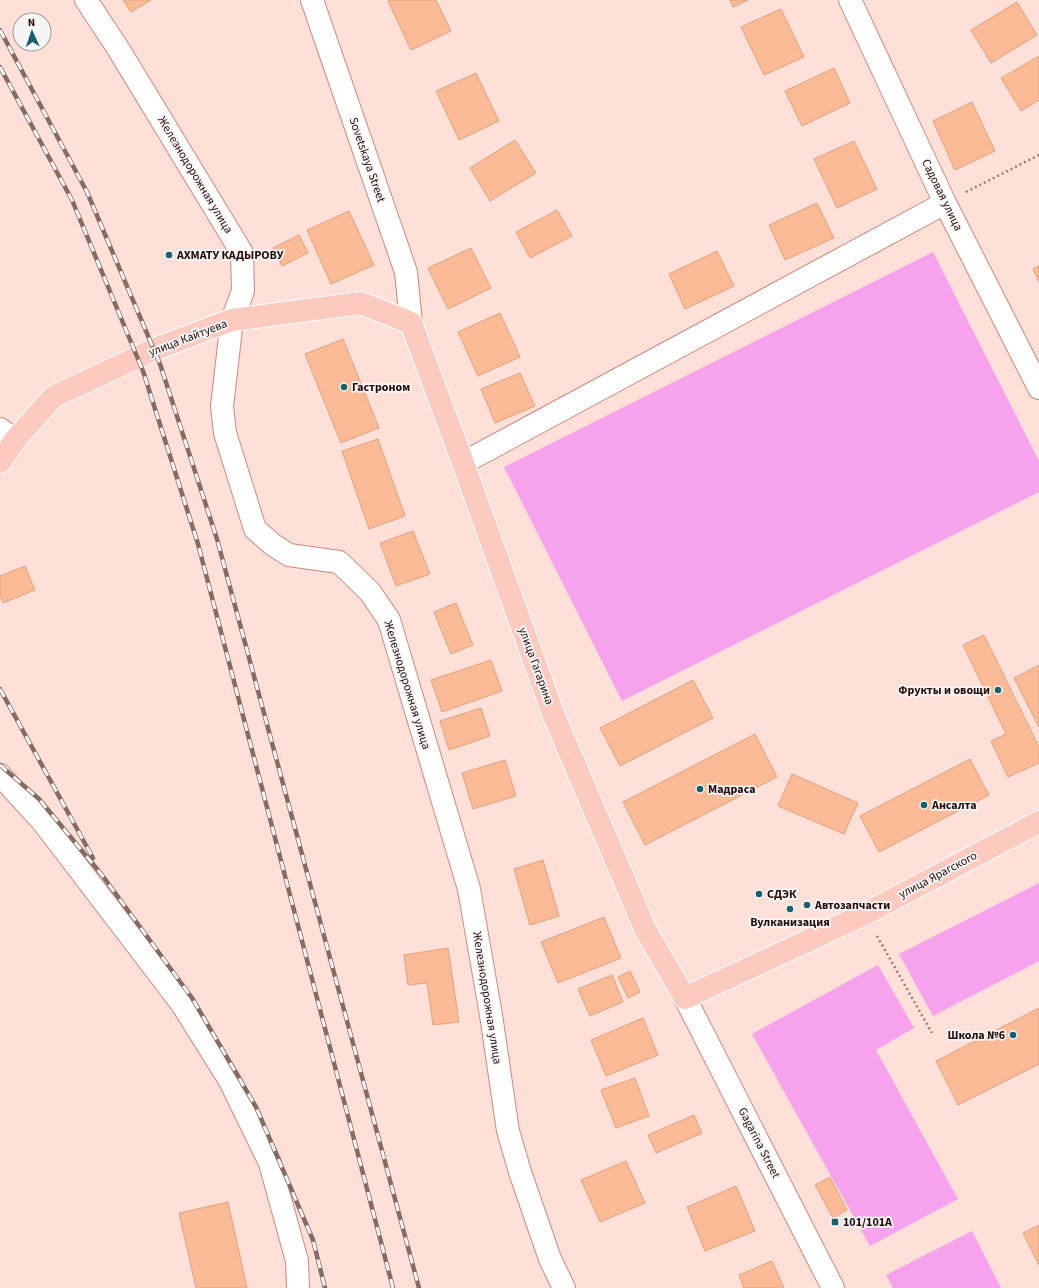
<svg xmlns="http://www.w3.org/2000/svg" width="1039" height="1288" font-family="'Source Sans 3',sans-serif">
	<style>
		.green { fill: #f6a2ec }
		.building { fill: #f9ba95; stroke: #e1a27d }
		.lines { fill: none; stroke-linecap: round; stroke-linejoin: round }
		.minor-casing { stroke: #ce877a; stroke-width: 24 }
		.major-casing { stroke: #fff; stroke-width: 24 }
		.path { stroke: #977b75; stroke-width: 2.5; stroke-dasharray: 2 3; stroke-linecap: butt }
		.minor { stroke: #fff; stroke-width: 22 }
		.major { stroke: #fdcac0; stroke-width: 22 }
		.rail-casing { stroke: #866a64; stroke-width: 4.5 }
		.rail { stroke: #f5f5f5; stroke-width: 3; stroke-dasharray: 9; stroke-linecap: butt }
		.poi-dot { fill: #16626e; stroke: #f5f5f5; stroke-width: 1.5 }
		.labels { text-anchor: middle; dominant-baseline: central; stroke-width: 3.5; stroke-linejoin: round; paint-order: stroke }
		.street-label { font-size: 12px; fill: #270d09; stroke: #f5f5f5 }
		.poi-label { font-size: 12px; font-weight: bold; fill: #270d09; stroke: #f5f5f5; text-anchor: start }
	</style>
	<rect width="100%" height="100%" fill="#ffe0d9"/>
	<path class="green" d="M933 252 1039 461V492L622 701 504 467Z
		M1039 883V961L933 1016 899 954Z
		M878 965 914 1028 876 1050 958 1199 870 1246 752 1034Z
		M972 1231 1001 1288H893L886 1275Z"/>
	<path class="building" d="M123 0H151L131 12Z
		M391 0H436L451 31 411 50 388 1Z
		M730 0H748L733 7Z
		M1017 2 1037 35 991 63 971 30Z
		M781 9 804 57 764 75 741 27Z
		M1039 56V100L1021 111 1001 78Z
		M834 68 850 103 802 126 785 91Z
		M476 73 499 121 459 140 436 91Z
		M972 102 995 151 955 170 933 121Z
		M515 140 536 173 490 201 470 168Z
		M854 141 877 189 837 208 814 159Z
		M817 203 834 238 785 260 769 225Z
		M557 210 572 236 530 258 516 232Z
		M349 211 374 265 331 284 307 230Z
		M299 235 308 253 282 266 273 248Z
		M471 248 491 288 448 309 428 268Z
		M717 251 734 286 685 309 669 274Z
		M1039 266V282L1033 269Z
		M500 313 520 357 478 376 458 332Z
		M343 339 379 428 341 443 305 354Z
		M520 373 535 406 495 423 481 389Z
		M378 439 405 516 369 529 342 451Z
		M413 531 430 574 396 586 380 543Z
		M25 566 35 590 3 603 0 595V576Z
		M456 603 473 645 451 654 434 612Z
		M984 635 1039 747V763L1008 777 991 741 1006 734 963 645Z
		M491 660 502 691 442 712 431 680Z
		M1039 665V727L1014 678Z
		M693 680 713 718 620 766 600 728Z
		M481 708 490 736 449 750 440 721Z
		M755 734 777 777 645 845 623 802Z
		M970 759 989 795 879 852 860 816Z
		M505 760 516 796 473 809 462 773Z
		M792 774 858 803 844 834 778 806Z
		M543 860 559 916 530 925 514 869Z
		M604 917 621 958 558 983 541 942Z
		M448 948 459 1022 433 1025 427 983 408 985 404 955Z
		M630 971 640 992 628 998 618 977Z
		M612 975 623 1002 590 1016 578 989Z
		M1039 1008V1064L958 1105 936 1061Z
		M643 1018 658 1055 606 1076 591 1040Z
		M635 1078 649 1116 616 1128 601 1090Z
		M694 1115 702 1133 656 1153 648 1135Z
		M626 1161 645 1203 600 1222 581 1180Z
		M830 1177 847 1210 833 1218 815 1185Z
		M736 1186 755 1231 705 1251 687 1207Z
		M228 1202 247 1288H196L179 1213Z
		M1039 1225V1265L1023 1233Z
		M772 1261 784 1288H744L739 1275Z"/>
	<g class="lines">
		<defs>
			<path id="minor" d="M86 0 119 50 242 253 243 291 232 320 222 406 225 433 255 529 272 544 289 555 339 562 370 592 389 620 469 889 491 1015 508 1131 520 1172 550 1259 564 1288
				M312 0 406 272 411 323
				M850 0 945 203 1039 388
				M0 429 15 440
				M463 463 945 203
				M0 775 43 822 182 1004 230 1081 270 1163 297 1261 298 1288
				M685 998 833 1288"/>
			<path id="major" d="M0 462 15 440 53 397 155 349 232 320 361 303 411 323 463 463 554 716 646 931 685 998 865 914 1039 822"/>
		</defs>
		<use href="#minor" class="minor-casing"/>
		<use href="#major" class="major-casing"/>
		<path class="path" d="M966 192 1039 155
			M877 936 932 1033"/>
		<use href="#minor" class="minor"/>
		<use href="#major" class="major"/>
		<defs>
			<path id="rail" d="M0 30 87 192 160 364 217 539 419 1288
				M0 67 72 200 143 371 198 544 393 1288
				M0 689 93 858
				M0 765 39 799 102 875 192 998 256 1107 313 1240 325 1288"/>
		</defs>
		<use href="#rail" class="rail-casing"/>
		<use href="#rail" class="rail"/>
	</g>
	<g class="poi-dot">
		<circle cx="169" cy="255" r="4"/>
		<circle cx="344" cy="387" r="4"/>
		<circle cx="998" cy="690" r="4"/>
		<circle cx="700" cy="789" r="4"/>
		<circle cx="924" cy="805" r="4"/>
		<circle cx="759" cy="894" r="4"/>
		<circle cx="807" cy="905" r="4"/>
		<circle cx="790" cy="909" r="4"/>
		<circle cx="1013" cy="1035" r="4"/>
		<rect x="831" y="1218" width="8" height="8" rx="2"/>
	</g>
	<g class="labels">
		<g class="street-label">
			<text transform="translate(367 160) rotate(71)">Sovetskaya Street</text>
			<text transform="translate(195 175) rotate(59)">Железнодорожная улица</text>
			<text transform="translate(942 195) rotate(64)">Садовая улица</text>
			<text transform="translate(188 338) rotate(-21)">улица Кайтуева</text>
			<text transform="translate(536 666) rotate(70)">улица Гагарина</text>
			<text transform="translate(407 685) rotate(73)">Железнодорожная улица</text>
			<text transform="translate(938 875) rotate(-28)">улица Ярагского</text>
			<text transform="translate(487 998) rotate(81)">Железнодорожная улица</text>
			<text transform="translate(759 1143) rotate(63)">Gagarina Street</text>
		</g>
		<g class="poi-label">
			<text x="177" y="255">АХМАТУ КАДЫРОВУ</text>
			<text x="352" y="387">Гастроном</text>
			<text x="990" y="690" text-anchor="end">Фрукты и овощи</text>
			<text x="708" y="789">Мадраса</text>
			<text x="932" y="805">Ансалта</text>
			<text x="767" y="894">СДЭК</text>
			<text x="815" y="905">Автозапчасти</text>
			<text x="790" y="922" text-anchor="middle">Вулканизация</text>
			<text x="1005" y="1035" text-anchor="end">Школа №6</text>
			<text x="843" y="1222">101/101А</text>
		</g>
	</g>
	<g transform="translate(32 32) rotate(357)"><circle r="19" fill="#f5f5f5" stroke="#a39897"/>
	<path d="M0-3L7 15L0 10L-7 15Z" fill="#16626e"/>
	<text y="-6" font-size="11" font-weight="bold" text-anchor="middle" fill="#270d09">N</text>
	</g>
</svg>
